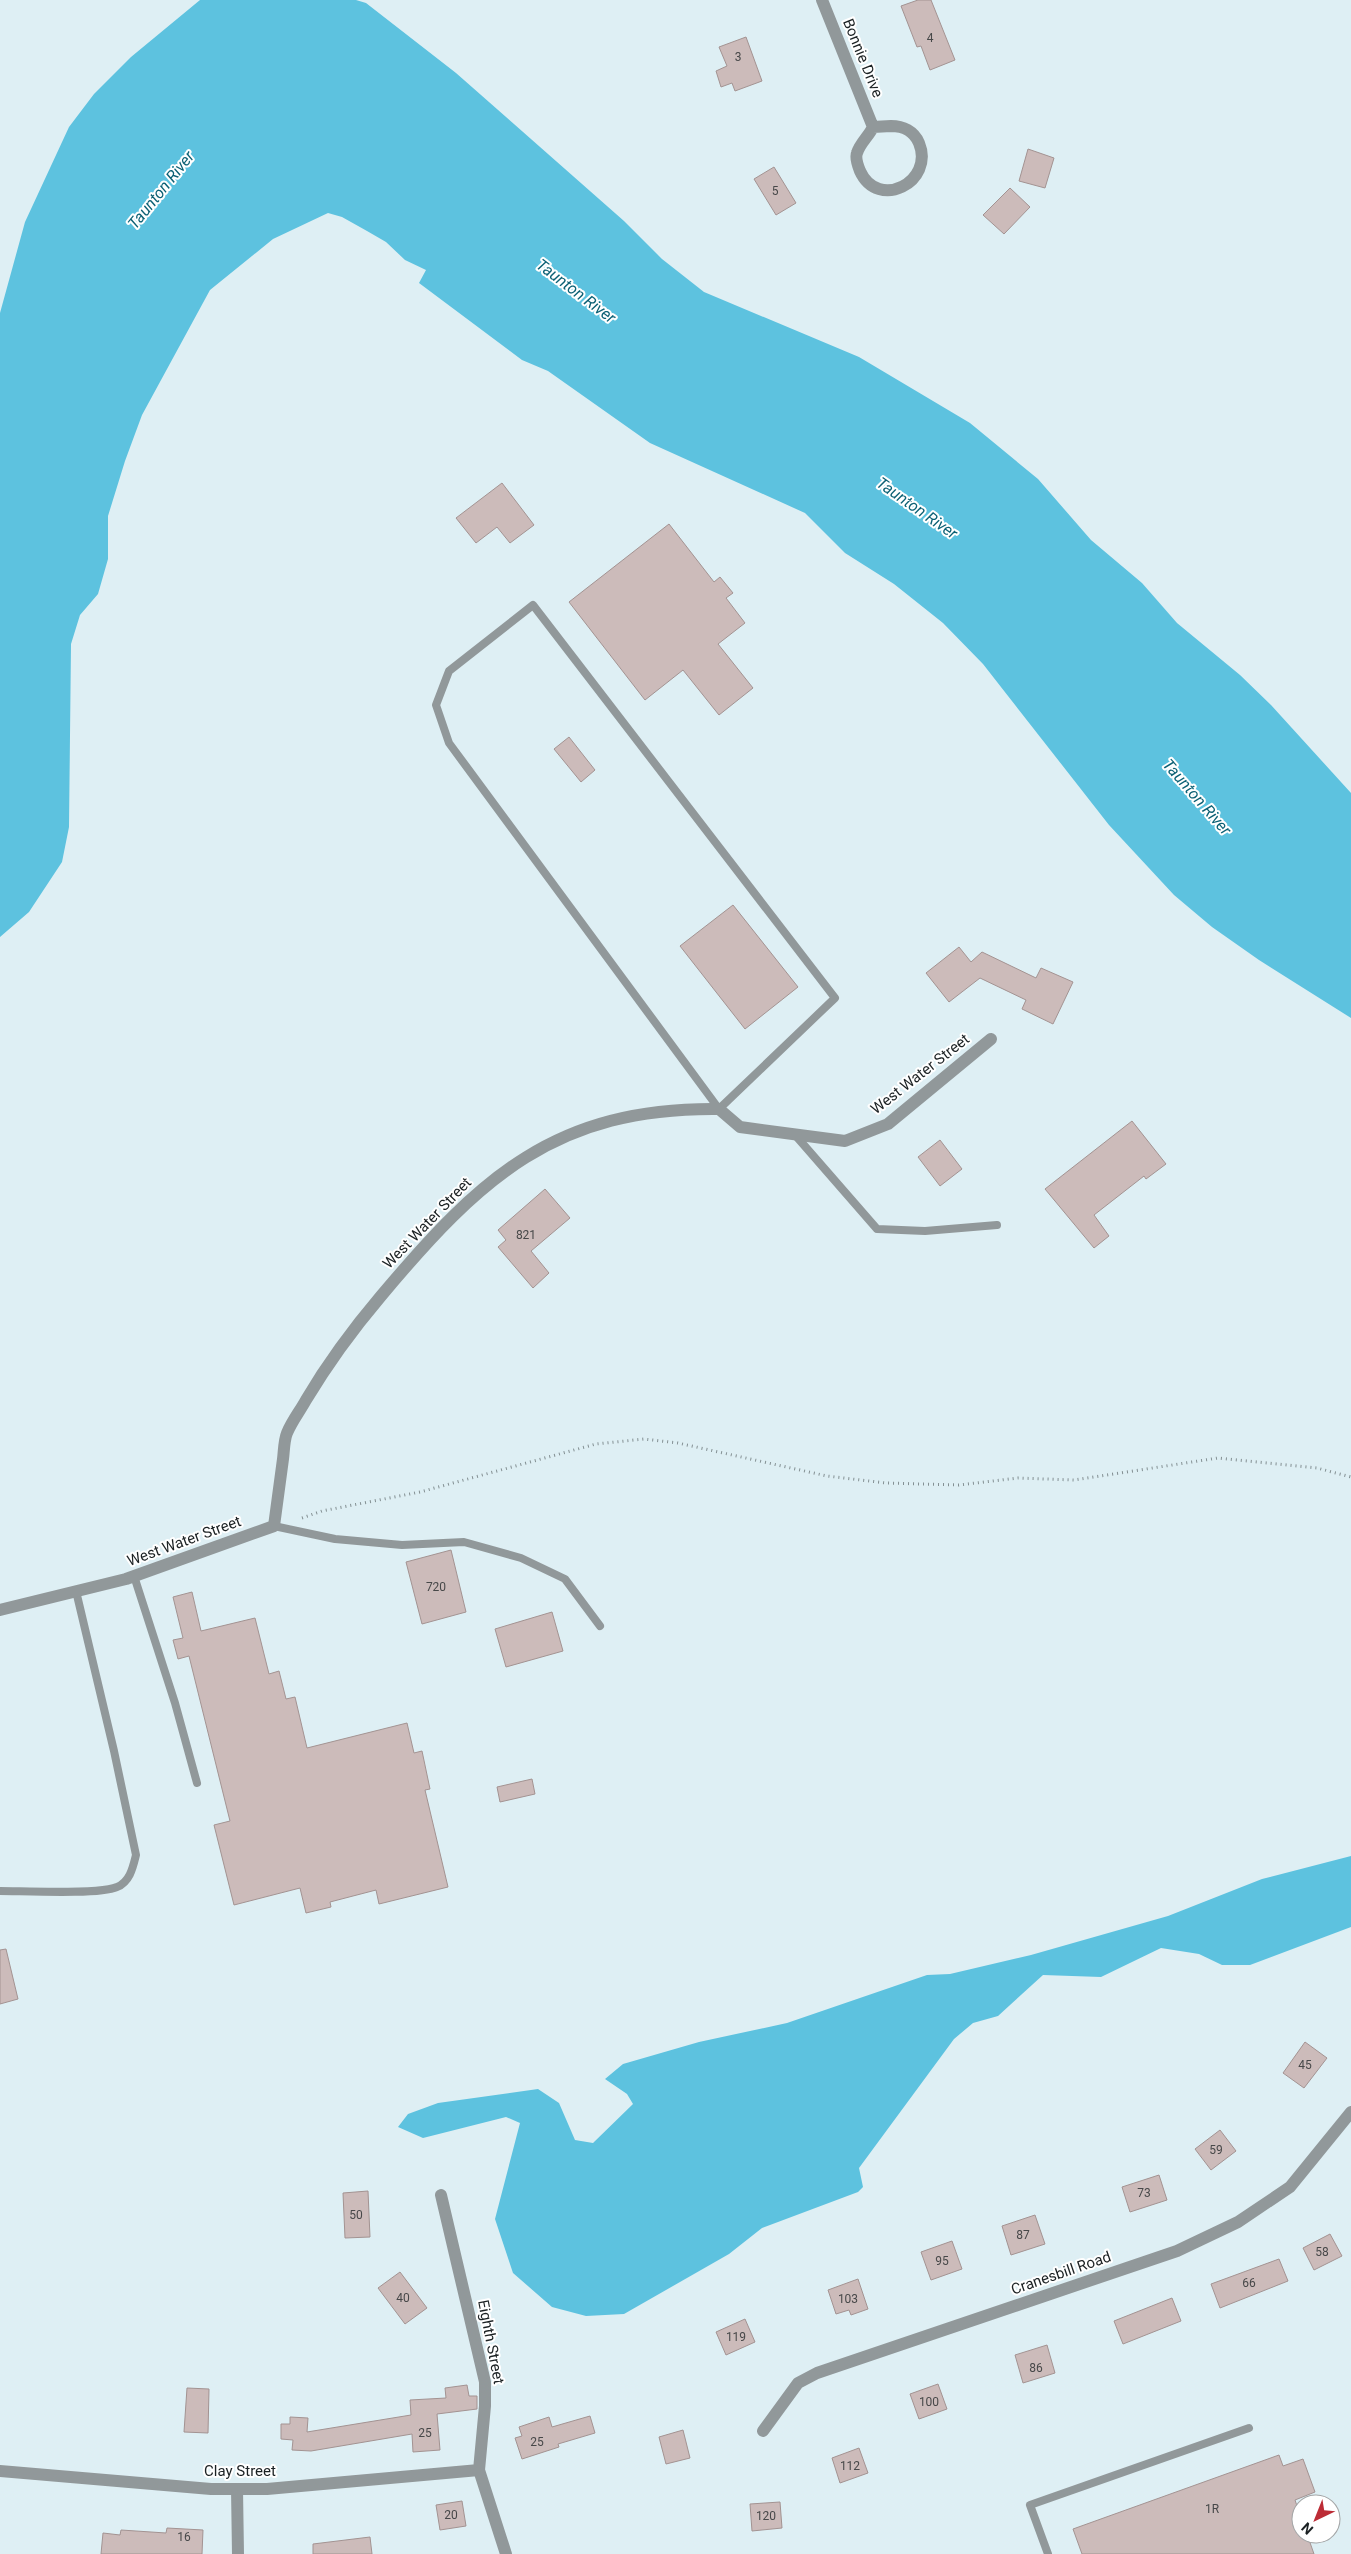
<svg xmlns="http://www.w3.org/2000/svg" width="1351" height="2554" font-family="Roboto,sans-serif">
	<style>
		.water { fill: #5dc2df }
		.building { fill: #ccbbba; stroke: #a39392 }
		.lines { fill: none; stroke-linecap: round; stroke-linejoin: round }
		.path { stroke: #838f92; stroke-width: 3; stroke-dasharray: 1 4; stroke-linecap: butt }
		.service { stroke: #91989a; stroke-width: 8 }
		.minor { stroke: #91989a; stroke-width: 12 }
		.labels { text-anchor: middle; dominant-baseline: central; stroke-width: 4; stroke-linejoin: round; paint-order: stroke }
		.number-label { font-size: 12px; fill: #474849 }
		.street-label { font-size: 15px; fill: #1b2123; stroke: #fff }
		.water-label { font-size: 16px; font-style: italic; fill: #0c6175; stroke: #fff }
	</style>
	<rect width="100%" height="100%" fill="#deeff4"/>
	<path class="water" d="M200 0H356L366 3 456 73 624 221 662 259 704 292 859 357 970 423 1038 479 1091 540 1142 583 1177 623 1240 675 1271 705 1351 793V1018L1259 960 1212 927 1174 895 1109 825 983 664 943 623 894 584 845 553 805 513 650 443 548 371 522 360 419 283 426 270 405 260 386 242 367 231 342 217 328 213 273 239 210 290 142 415 125 461 108 516V559L98 594 80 615 71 644 69 827 62 862 29 912 0 937V313L25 222 69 127 94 94 131 57Z
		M1351 1856V1927L1250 1965H1222L1199 1954 1161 1948 1101 1977 1043 1975 998 2016 973 2023 954 2039 859 2168 863 2187 858 2192 762 2228 729 2254 624 2314 586 2316 552 2307 513 2273 495 2219 520 2123 506 2117 423 2138 398 2127 408 2114 438 2103 538 2089 559 2103 575 2140 593 2143 633 2104 627 2094 605 2079 623 2064 699 2042 787 2023 927 1975 950 1974 1031 1955 1168 1916 1262 1879Z"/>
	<path class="building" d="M918 0H931L955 60 930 70 921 46 917 47 901 6Z
		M746 37 762 81 735 91 732 83 721 87 716 71 727 66 719 47Z
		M1028 149 1054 158 1045 188 1019 181Z
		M774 167 796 203 776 215 754 179Z
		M1010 188 1030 207 1004 234 983 215Z
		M502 483 534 525 510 543 497 527 476 543 456 518Z
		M669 524 714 582 720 577 733 593 726 598 745 623 718 644 753 688 719 715 683 670 645 700 569 602Z
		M569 737 595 770 581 782 554 749Z
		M733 905 798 987 745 1029 680 946Z
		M959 947 971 962 982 952 1036 978 1041 968 1073 982 1053 1024 1022 1009 1026 1000 980 978 949 1002 926 973Z
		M1132 1121 1166 1164 1146 1179 1144 1176 1094 1215 1109 1236 1094 1248 1045 1189Z
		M940 1140 962 1169 940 1186 918 1157Z
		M545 1189 570 1218 531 1251 549 1273 533 1288 498 1247 506 1240 498 1230Z
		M451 1550 466 1612 422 1624 406 1562Z
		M192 1592 201 1631 255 1618 269 1674 279 1671 286 1699 295 1697 307 1748 407 1723 414 1753 422 1751 430 1789 425 1790 448 1887 379 1904 376 1890 330 1902 331 1907 306 1913 300 1888 234 1905 214 1825 230 1821 189 1656 178 1659 173 1640 183 1638 173 1597Z
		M552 1612 563 1651 506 1667 495 1629Z
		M532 1779 535 1794 500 1802 497 1787Z
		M6 1949 18 1999 0 2004V1950Z
		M1305 2042 1327 2058 1304 2088 1283 2073Z
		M1220 2130 1236 2151 1211 2170 1195 2149Z
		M1159 2175 1167 2200 1130 2212 1122 2187Z
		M368 2191 370 2237 345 2238 343 2193Z
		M1035 2215 1045 2244 1011 2255 1002 2226Z
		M1330 2234 1342 2256 1314 2270 1303 2248Z
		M952 2241 962 2269 931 2280 921 2252Z
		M1279 2259 1288 2281 1220 2308 1211 2284Z
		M400 2272 427 2308 405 2324 378 2288Z
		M858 2279 868 2309 851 2315 849 2310 836 2314 828 2290Z
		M1172 2298 1181 2321 1123 2344 1114 2321Z
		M745 2319 755 2342 726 2355 716 2332Z
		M1047 2345 1055 2373 1023 2383 1015 2355Z
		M938 2384 947 2409 919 2419 910 2394Z
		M467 2385 469 2396H477V2409L437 2414 440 2450 413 2452 412 2434 311 2451 292 2450 293 2440 281 2439V2424H290V2417L308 2418 307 2432 411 2415 410 2400 446 2398 445 2388Z
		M187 2388 209 2389 208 2433 184 2432Z
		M590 2416 595 2433 558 2444 559 2447 522 2459 515 2438 522 2436 519 2427 549 2417 552 2427Z
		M683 2430 690 2458 666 2464 659 2437Z
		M859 2448 868 2473 840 2483 832 2458Z
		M1279 2455 1283 2466 1303 2459 1315 2492 1295 2500 1301 2518V2534H1307L1314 2554H1082L1073 2529Z
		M462 2501 466 2526 440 2530 436 2505Z
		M780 2502 782 2528 752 2531 750 2504Z
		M167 2528 203 2530 202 2554H101L103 2533 120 2535 121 2530 166 2533Z
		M370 2537 372 2554H313V2544Z"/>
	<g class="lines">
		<path class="path" d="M302 1518 322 1511 420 1492 596 1444 644 1439 678 1443 827 1476 886 1483 959 1485 1018 1478 1074 1480 1218 1458 1317 1468 1351 1477"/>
		<path class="service" d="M533 605 835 998 719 1109 449 743 436 705 449 671Z
			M796 1136 877 1229 925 1231 997 1225
			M274 1526 335 1539 402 1545 464 1542 521 1558 565 1579 600 1626
			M134 1576 175 1703 197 1783
			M0 1891C23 1891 99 1895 117 1887 130 1882 133 1867 136 1855L114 1751 76 1591
			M1048 2554 1030 2505 1249 2428"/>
		<path class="minor" d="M822 0 873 127
			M891 126C903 126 914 131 919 143 935 182 878 211 860 171 858 166 855 158 857 153 860 143 869 136 873 127Z
			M0 1610 126 1579 274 1526C277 1503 280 1481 283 1459 284 1451 284 1440 287 1433 292 1421 300 1411 306 1400 328 1363 353 1329 381 1296 480 1178 555 1107 719 1109L740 1127 845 1141 888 1124 991 1039
			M441 2195 485 2382V2406L479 2470 506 2554
			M763 2431 798 2383 817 2373 1177 2251 1238 2222 1290 2187 1351 2112
			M0 2471 211 2489H267L479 2470
			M237 2489 238 2554"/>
	</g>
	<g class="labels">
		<g class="number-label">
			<text x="930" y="38">4</text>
			<text x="738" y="57">3</text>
			<text x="775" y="191">5</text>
			<text x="526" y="1235">821</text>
			<text x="436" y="1587">720</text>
			<text x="1305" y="2065">45</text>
			<text x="1216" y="2150">59</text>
			<text x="1144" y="2193">73</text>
			<text x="356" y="2215">50</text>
			<text x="1023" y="2235">87</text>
			<text x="1322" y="2252">58</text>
			<text x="942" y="2261">95</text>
			<text x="1249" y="2283">66</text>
			<text x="403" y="2298">40</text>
			<text x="848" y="2299">103</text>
			<text x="736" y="2337">119</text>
			<text x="1036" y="2368">86</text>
			<text x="929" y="2402">100</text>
			<text x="425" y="2433">25</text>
			<text x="537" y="2442">25</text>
			<text x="850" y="2466">112</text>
			<text x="1212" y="2509">1R</text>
			<text x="451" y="2515">20</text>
			<text x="766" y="2516">120</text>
			<text x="184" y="2537">16</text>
		</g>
		<g class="street-label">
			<text transform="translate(863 58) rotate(68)">Bonnie Drive</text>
			<text transform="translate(920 1074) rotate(-38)">West Water Street</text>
			<text transform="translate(427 1223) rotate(-46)">West Water Street</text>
			<text transform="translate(184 1541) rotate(-20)">West Water Street</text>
			<text transform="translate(1061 2273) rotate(-19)">Cranesbill Road</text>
			<text transform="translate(491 2342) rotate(79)">Eighth Street</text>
			<text x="240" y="2471">Clay Street</text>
		</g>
		<g class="water-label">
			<text transform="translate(161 190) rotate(-51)">Taunton River</text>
			<text transform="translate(576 291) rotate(37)">Taunton River</text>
			<text transform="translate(917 508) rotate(35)">Taunton River</text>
			<text transform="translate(1197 797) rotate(49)">Taunton River</text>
		</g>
	</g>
	<g transform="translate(1316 2519) rotate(223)"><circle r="24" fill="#ffffff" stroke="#a4a6a7"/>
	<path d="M0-4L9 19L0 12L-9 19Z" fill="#bc2c36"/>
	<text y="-8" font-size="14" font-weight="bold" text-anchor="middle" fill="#1b2123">N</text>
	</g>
</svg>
